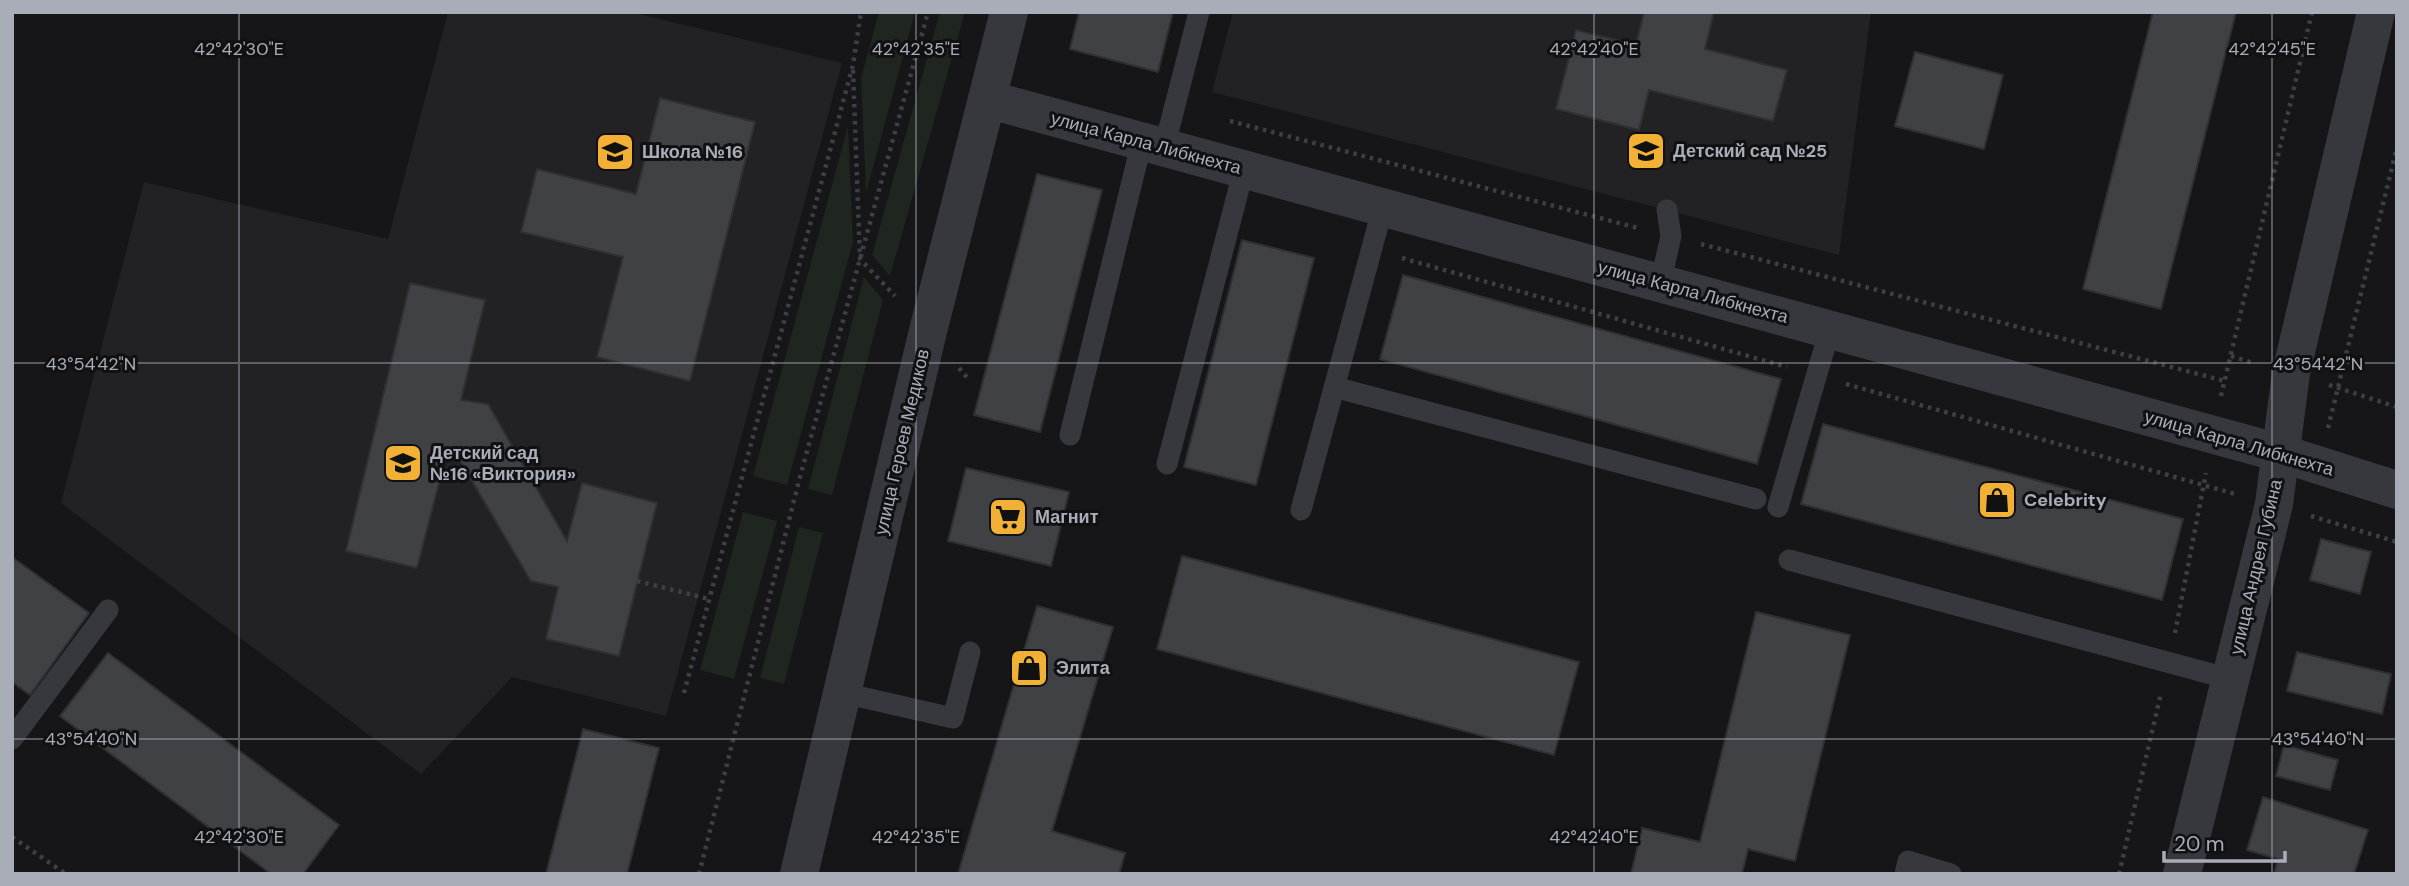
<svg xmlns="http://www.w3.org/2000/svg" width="2409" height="886" font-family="'DM Sans',sans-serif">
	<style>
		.built { fill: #222225 }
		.green { fill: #1e261f }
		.building { fill: #404145; stroke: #303034; stroke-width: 2 }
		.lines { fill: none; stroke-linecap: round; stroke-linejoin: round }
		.path { stroke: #3d3f44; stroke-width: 4.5; stroke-dasharray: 3.5 5; stroke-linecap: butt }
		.service { stroke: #37383d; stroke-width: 21 }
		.minor { stroke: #37383d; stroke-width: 38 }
		.tertiary { stroke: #37383d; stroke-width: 38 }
		.ticks { fill: none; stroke: #a8adb8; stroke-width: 2; stroke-opacity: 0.45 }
		.labels { text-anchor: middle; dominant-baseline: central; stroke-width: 6; stroke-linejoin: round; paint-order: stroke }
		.street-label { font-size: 18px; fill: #a8adb8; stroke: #111113 }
		.poi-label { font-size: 18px; font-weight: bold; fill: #a8adb8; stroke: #111113; text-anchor: start }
		.ticks-label { font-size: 18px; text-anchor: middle; fill: #a8adb8; stroke: #111113; stroke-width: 6; stroke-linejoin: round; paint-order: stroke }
	</style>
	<rect width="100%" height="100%" fill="#161618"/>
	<path class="built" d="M448 12H631L842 63 666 716 512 677 421 774 61 503 144 182 388 239Z
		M1233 12H1871L1839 255 1212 92Z"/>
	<path class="green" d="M879 12H915L866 193 861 78Z
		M940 12H965L890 276 872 255Z
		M848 126 853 242 787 485 753 476Z
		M864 277 883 300 832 495 808 489Z
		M743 512 777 521 734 679 700 670Z
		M799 527 823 533 784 684 760 678Z"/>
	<path class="building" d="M1079 12H1173L1158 72 1070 49Z
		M1644 12H1714L1705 49 1787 70 1773 121 1649 90 1639 130 1556 109 1576 30 1636 45Z
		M2153 12H2236L2161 309 2083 289Z
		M1915 52 2003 75 1984 149 1895 126Z
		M660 98 755 122 690 381 597 357 623 257 521 232 537 169 636 194Z
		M1037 174 1102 190 1040 432 974 415Z
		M1242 240 1314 258 1256 485 1184 467Z
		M1403 275 1781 379 1757 464 1380 359Z
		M410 283 485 300 461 400 488 404 567 541 582 483 657 503 619 656 546 639 558 587 531 581 459 459 446 456 417 568 346 551Z
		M1823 424 2183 519 2162 600 1801 504Z
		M966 468 1069 492 1051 566 948 541Z
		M2321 539 2371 552 2360 594 2310 580Z
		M1182 556 1579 662 1554 755 1157 649Z
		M12 557 89 613 30 695 12 682Z
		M1037 606 1113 627 1052 831 1125 853 1119 874H958Z
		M1756 612 1850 635 1795 861 1748 849 1742 874H1631L1642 828 1700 842Z
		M2297 652 2391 674 2382 714 2287 691Z
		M108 653 339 825 303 874H271L60 716Z
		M583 729 659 748 627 874H546Z
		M2284 745 2338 760 2330 790 2276 776Z
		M2263 797 2368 830 2354 874H2274L2278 859 2247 850Z"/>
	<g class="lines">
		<path class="path" d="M853 70 860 259 895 296
			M1230 121 1638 228
			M1701 244 2225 381
			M1402 258 1787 367
			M2231 356 2253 363
			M959 368 970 381
			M1846 384 2235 494
			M2329 385 2397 407
			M2221 396 2312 12
			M2328 428 2397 147
			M2311 516 2397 542
			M637 581 709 599
			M2175 633 2206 473
			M684 693 853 65 861 12
			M12 837 66 874
			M699 874 800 477 928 12
			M2119 874 2161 693"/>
		<path class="service" d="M1164 148 1199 12
			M1660 284 1671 236 1667 210
			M1334 387 1756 499
			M1070 435 1142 141
			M1167 464 1244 169
			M1778 507 1830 329
			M1301 510 1383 207
			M1789 560 2230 679
			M843 693 953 718 970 652
			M12 739 108 610
			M1905 874 1908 861 1951 874"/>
		<path class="minor" d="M987 99 1009 12
			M2182 874 2274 504 2291 373 2376 12"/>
		<path class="tertiary" d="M799 874 928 331 987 99 2280 453 2397 490"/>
	</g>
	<path class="ticks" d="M239 12V874M916 12V874M1594 12V874M2272 12V874M12 363H2397M12 739H2397"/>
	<defs>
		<symbol id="school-square" viewBox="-11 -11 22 22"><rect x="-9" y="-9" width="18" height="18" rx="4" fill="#f2b134" stroke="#111113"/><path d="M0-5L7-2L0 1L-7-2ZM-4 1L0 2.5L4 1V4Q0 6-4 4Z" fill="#111"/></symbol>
		<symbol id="shop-square" viewBox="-11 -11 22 22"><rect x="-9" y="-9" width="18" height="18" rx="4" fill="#f2b134" stroke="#111113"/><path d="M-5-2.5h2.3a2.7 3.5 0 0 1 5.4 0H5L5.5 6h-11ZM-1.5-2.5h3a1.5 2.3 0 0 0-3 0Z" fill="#111"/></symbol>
		<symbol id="supermarket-square" viewBox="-11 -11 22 22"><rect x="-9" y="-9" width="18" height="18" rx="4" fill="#f2b134" stroke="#111113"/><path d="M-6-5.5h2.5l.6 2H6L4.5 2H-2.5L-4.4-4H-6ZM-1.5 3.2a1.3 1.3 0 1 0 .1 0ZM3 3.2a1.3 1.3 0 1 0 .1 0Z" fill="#111"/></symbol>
	</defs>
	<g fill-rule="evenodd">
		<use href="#school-square" x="1624" y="129" width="44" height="44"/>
		<use href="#school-square" x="593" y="130" width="44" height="44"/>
		<use href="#school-square" x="381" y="441" width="44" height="44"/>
		<use href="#shop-square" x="1975" y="478" width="44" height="44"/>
		<use href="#supermarket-square" x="986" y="495" width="44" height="44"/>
		<use href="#shop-square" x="1007" y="646" width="44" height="44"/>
	</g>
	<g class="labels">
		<g class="street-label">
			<text transform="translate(1146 143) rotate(15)">улица Карла Либкнехта</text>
			<text transform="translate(1693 292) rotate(15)">улица Карла Либкнехта</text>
			<text transform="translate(902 442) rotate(-77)">улица Героев Медиков</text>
			<text transform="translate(2239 443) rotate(16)">улица Карла Либкнехта</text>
			<text transform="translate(2256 567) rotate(-77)">улица Андрея Губина</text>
		</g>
		<g class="poi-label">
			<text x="1673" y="151">Детский сад №25</text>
			<text x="642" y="152">Школа №16</text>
			<text x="430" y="453">Детский сад<tspan x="430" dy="21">№16 «Виктория»</tspan></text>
			<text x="2024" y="500">Celebrity</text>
			<text x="1035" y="517">Магнит</text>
			<text x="1056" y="668">Элита</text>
		</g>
	</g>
	<g class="ticks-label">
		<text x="239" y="55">42°42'30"E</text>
		<text x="916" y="55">42°42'35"E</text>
		<text x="1594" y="55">42°42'40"E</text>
		<text x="2272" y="55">42°42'45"E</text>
		<text x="91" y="370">43°54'42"N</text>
		<text x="2318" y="370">43°54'42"N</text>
		<text x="91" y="745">43°54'40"N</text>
		<text x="2318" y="745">43°54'40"N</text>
		<text x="239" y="843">42°42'30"E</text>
		<text x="916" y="843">42°42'35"E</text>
		<text x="1594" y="843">42°42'40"E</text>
	</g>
	<rect width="2409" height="886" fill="none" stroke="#a8adb8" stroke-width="28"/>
	<path d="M2164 851v10h121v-10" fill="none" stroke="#a8adb8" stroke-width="3.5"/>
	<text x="2174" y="851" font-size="21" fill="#a8adb8" stroke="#111113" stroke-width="5" paint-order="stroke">20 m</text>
</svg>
